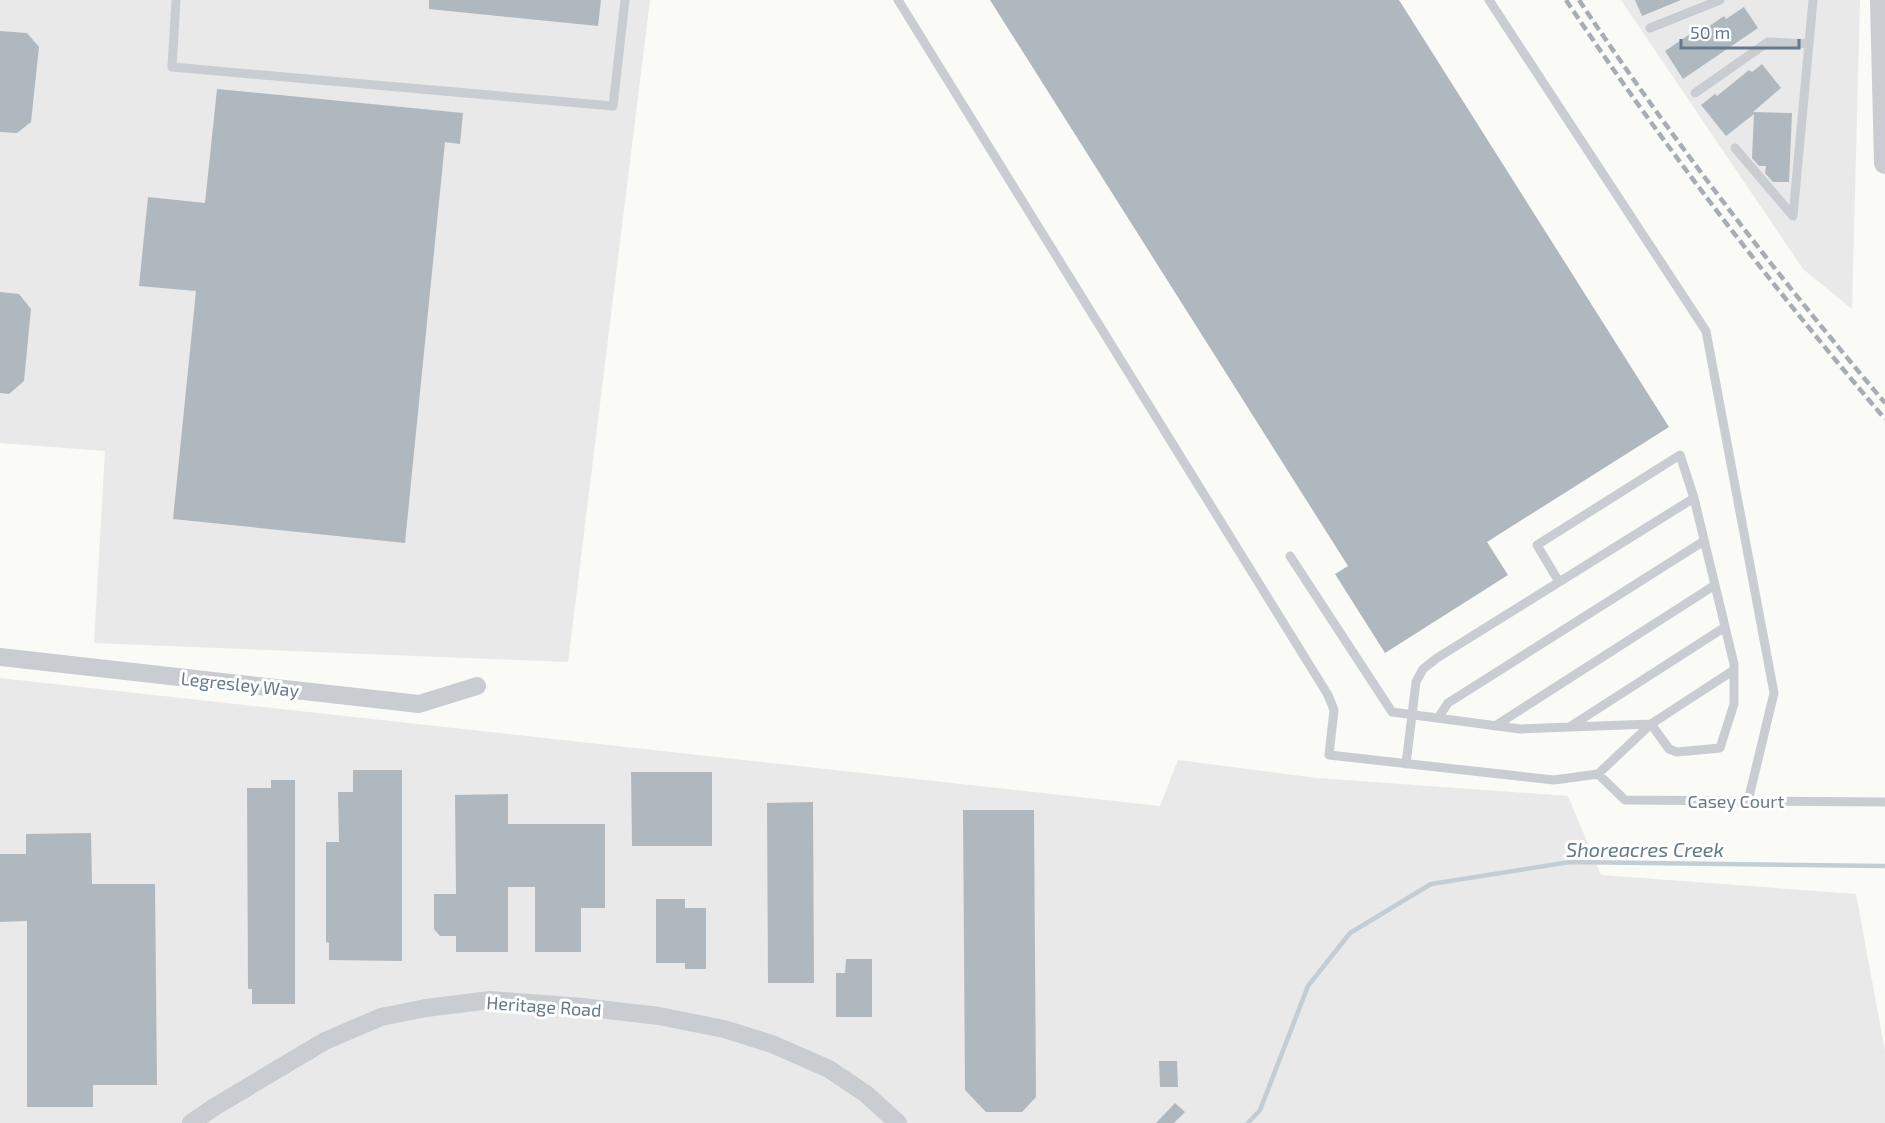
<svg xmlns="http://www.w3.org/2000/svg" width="1885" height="1123" font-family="'Exo 2',sans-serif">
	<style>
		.built { fill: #e8e9e8 }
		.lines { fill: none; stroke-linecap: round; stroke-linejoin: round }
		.stream { stroke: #c3cdd3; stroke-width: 4.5 }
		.building { fill: #b0b8bf }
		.service { stroke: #c9cdd1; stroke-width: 9 }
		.minor { stroke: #c9cdd1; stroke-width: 18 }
		.tertiary { stroke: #c9cdd1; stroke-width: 22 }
		.rail { stroke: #a7adb4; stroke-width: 4.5; stroke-dasharray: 9 4.5; stroke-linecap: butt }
		.labels { text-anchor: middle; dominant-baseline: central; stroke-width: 6; stroke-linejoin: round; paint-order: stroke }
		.street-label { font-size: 18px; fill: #66788b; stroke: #fff }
		.water-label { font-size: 20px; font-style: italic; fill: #627a86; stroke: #fff }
	</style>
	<rect width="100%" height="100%" fill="#fafaf7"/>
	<path class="built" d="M0 0H650L568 662 94 643 105 451 0 443Z
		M1621 0H1860L1852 309 1803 269Z
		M0 678 1160 806 1178 760 1317 778 1568 796 1601 875 1856 894 1885 1051V1123H0Z"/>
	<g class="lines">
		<path class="stream" d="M1248 1123 1260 1110 1308 986 1350 933 1431 884 1570 862 1885 866"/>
	</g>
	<path class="building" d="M429 0H601L598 26 429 9Z
		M990 0H1399L1669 427 1487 542 1508 575 1385 653 1335 574 1348 566Z
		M1635 0H1681L1642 16Z
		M1744 7 1758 28 1683 79 1665 51 1696 30 1698 34 1724 16 1726 19Z
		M0 31 27 33 39 47 31 122 17 133 0 132Z
		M1762 64 1781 88 1753 112 1792 113 1789 182H1773L1765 173 1766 166H1759L1752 158 1754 114 1726 136 1701 105 1715 94 1717 96 1749 70 1752 72Z
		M217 89 463 113 460 144 445 142 405 543 173 519 196 291 139 286 148 197 205 203Z
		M0 292 19 294 31 309 24 381 9 394 0 393Z
		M353 770H402V961L329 960V943L326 942V842H339L338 792H353Z
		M631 772H712V846H632Z
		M271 780H295V1004H252V989H248L247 788H271Z
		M508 794V824H605V908H581V952H535V887H508V952H456V936H440L434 929V894H456L455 795Z
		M813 802 814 983H768L767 803Z
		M963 810H1034L1036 1097 1022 1112H986L965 1090Z
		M91 833 92 884H155L157 1085H93V1107H27V921L0 922V854H26V834Z
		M656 899H685V908H706V969H685V963H656Z
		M846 959H872V1017H836V973H845Z
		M1159 1061H1177L1178 1087H1160Z
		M1175 1103 1185 1112 1174 1123H1156Z"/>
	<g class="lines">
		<path class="service" d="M176 0 172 67 613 106 625 0
			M898 0 1328 695 1334 710 1329 755 1554 780 1598 774 1651 724 1734 670
			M1489 0 1706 331 1774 693 1748 801
			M1650 28 1720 0
			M1695 93 1768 42 1809 44
			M1735 148 1793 216 1813 0
			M1290 556 1392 712 1520 729 1651 724 1669 749 1677 752 1720 748 1734 704V664L1694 498 1680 455 1537 545 1559 582
			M1438 718 1448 703 1704 541
			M1495 726 1715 585
			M1571 726 1725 627
			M1406 764 1416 682 1423 669 1437 658 1694 498
			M1598 774 1625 800 1885 802"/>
		<path class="minor" d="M0 657 419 704 477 686
			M191 1123 216 1106 325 1041 381 1017 426 1008 490 1000 582 1007 659 1016 724 1029 772 1044 829 1069 866 1094 898 1123"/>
		<path class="tertiary" d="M1881 0 1885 163"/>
		<path class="rail" d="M1566 0C1664 147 1771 285 1885 419
			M1579 0C1673 141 1776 274 1885 403"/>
	</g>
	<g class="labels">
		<g class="street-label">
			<text transform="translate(240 684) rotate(6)">Legresley Way</text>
			<text x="1736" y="801">Casey Court</text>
			<text transform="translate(544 1006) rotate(4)">Heritage Road</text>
		</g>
		<g class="water-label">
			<text x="1645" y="849">Shoreacres Creek</text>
		</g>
	</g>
	<path d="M1681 39v9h118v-9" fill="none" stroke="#66788b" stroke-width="3"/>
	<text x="1690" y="39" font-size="18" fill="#66788b" stroke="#ffffff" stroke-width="4.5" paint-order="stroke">50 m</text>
</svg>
